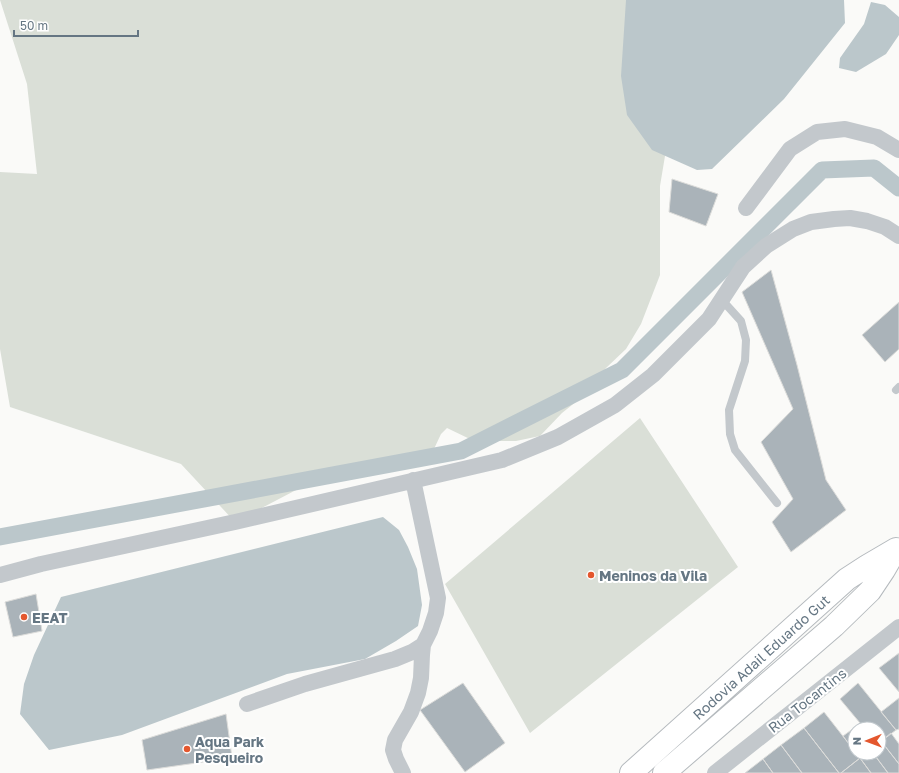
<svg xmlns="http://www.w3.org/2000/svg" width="899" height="773" font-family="'Golos Text',sans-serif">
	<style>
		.green { fill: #dadfd7 }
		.water { fill: #bbc7cb }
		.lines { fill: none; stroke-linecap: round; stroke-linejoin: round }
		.canal { stroke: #bbc7cb; stroke-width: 17 }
		.building { fill: #aab3b9; stroke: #dcdcda }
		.primary-casing { stroke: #b5babe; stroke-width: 24 }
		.lane { stroke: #c3c8cc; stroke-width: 8 }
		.street { stroke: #c3c8cc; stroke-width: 16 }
		.primary { stroke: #fff; stroke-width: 22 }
		.poi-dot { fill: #e4572e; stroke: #fff; stroke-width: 1.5 }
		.labels { text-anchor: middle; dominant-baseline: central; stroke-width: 4; stroke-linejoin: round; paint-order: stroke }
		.poi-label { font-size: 14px; font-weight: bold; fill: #657683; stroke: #fff; text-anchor: start }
		.street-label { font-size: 14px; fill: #657683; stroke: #fff }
	</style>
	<rect width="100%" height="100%" fill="#fafaf8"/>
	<path class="green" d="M0 0H661L672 143 665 156 660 186V275L641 324 626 349 606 368 587 393 562 413 540 436 516 441H474L447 428 441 434 433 451 418 460 387 470 298 489 235 522 181 464 10 407 0 349V172L37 174 27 84Z
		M640 418 738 567 530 733 445 584Z"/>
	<path class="water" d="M626 0H844L845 23 784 99 712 169 697 170 652 150 627 115 621 76Z
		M871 2 885 5 899 17V35L886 54 856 72 839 68 840 58 864 24Z
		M383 517 399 530 408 547 417 569 422 605 418 626 396 641 365 659 287 674 122 735 49 750 20 714 24 684 34 655 61 597Z"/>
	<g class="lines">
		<path class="canal" d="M0 537 461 451 622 370 822 170 874 168 899 188"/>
	</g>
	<path class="building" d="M672 179 718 194 706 226 669 212Z
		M771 270 797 365 826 480 846 510 791 552 772 522 793 499 761 442 793 409 742 292Z
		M899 302V349L885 362 862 335Z
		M36 594 42 631 13 637 5 602Z
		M899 653V692L879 668Z
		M463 683 505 743 465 772 420 710Z
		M858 683 896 730 879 743V729H865L840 699Z
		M899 698V729L896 730 881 712Z
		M824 712 860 758 841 773H839L804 728Z
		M226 714 232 758 147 770 142 740Z
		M861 723 865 729H855V752L843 736Z
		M804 728 839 773H802L781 745Z
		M891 733 899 744V764L881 741Z
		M881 741 899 764V773H888L873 753H879V743Z
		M781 745 802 773H773L763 759Z
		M856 753H866L860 758Z
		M867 753H873L888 773H871L860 758Z
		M860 758 871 773H841Z
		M763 759 773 773H745Z"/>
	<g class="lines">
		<defs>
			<path id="primary" d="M631 773 847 579 867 566 896 549
				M664 773 834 626 870 591 884 570 895 551"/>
		</defs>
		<use href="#primary" class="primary-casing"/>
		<path class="lane" d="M722 300 741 321 746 340 745 361 729 410 730 434 735 450 777 503
			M896 390 899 387"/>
		<path class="street" d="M746 208 790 149 817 132 845 129 877 137 899 150
			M0 575 41 564 235 522 502 460 558 437 615 405 653 375 709 319 743 267 766 246 793 229 811 222 834 219 850 218 867 221 885 227 899 236
			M247 704 305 684 395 659 412 652 423 645
			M403 773 396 759 393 750 395 740 411 712 418 693 421 678 422 655 423 645 430 631 436 613 438 598 413 480
			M715 773 899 627"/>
		<use href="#primary" class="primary"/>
	</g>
	<g class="poi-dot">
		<circle cx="591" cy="575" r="4"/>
		<circle cx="24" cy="617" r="4"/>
		<circle cx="187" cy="749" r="4"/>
	</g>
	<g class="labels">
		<g class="poi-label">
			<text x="599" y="575">Meninos da Vila</text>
			<text x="32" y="617">EEAT</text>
			<text x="195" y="741">Aqua Park<tspan x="195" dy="16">Pesqueiro</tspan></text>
		</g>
		<g class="street-label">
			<text transform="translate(761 657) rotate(-42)">Rodovia Adail Eduardo Gut</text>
			<text transform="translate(807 700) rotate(-38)">Rua Tocantins</text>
		</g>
	</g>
	<g transform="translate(867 741) rotate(269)"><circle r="19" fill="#ffffff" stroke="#c1c8cd"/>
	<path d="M0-3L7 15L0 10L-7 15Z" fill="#e4572e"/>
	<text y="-6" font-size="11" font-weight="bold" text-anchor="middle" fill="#657683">N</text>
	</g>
	<path d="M14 30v6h124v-6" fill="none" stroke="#657683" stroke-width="2"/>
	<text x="20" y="30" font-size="12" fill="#657683" stroke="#ffffff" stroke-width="3" paint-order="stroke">50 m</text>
</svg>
